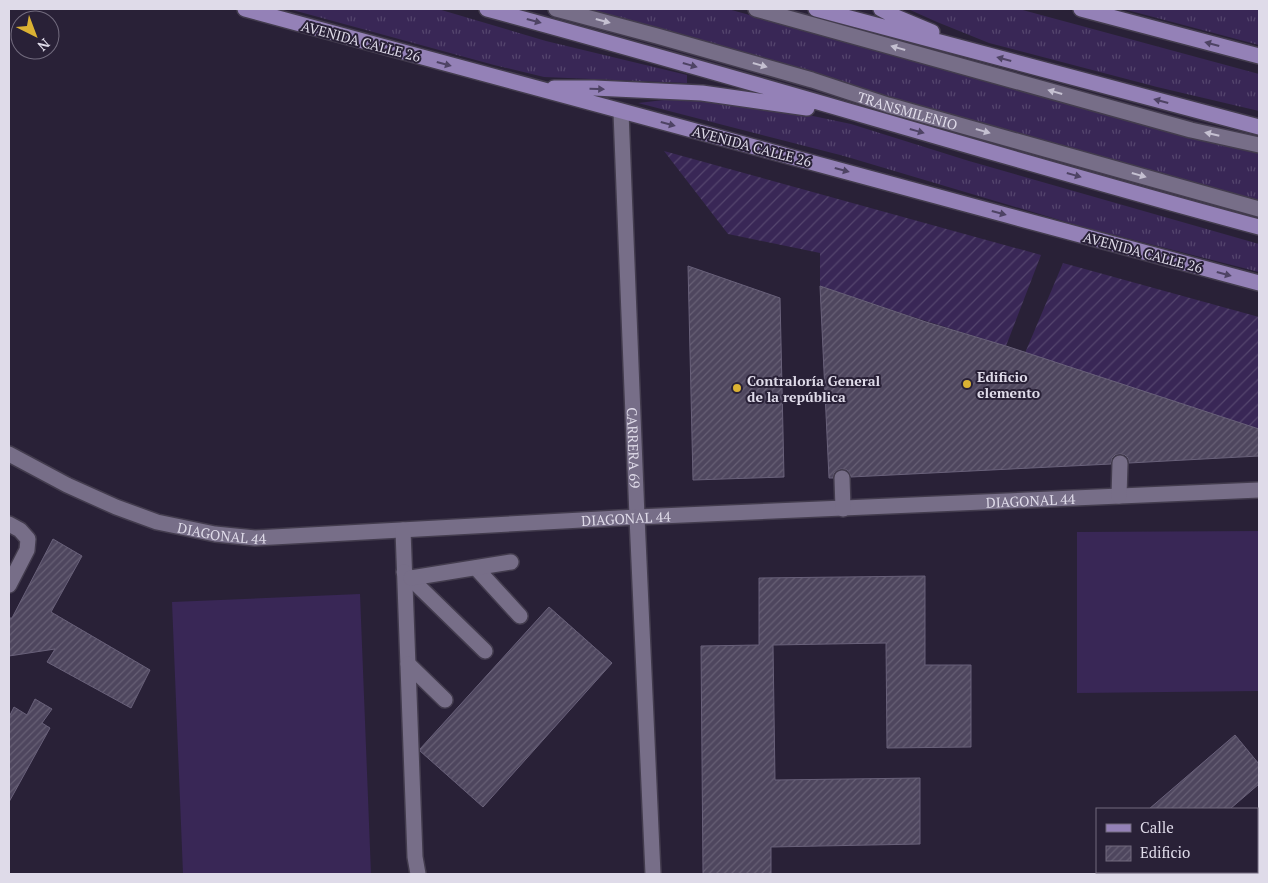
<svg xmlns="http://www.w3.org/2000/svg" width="1268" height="883" font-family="'PT Serif',serif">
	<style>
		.grass { fill: url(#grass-tufts) }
		.garden { fill: url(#garden-furrows) }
		.pitch { fill: #392756 }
		.building { fill: url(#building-hatch); stroke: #69617a }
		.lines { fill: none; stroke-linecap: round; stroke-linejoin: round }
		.minor-casing { stroke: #433c4e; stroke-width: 18 }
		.major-casing { stroke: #433c4e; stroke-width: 18 }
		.minor { stroke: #776e88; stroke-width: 15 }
		.major { stroke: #9481b7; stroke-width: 15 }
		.oneway { fill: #4e4364 }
		.oneway2 { fill: #c5c0d1 }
		.poi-dot { fill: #dbb233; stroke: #292137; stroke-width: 2 }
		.labels { text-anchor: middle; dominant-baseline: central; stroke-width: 4; stroke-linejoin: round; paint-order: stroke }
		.street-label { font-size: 14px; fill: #dfdbe9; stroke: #292137 }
		.poi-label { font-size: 14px; font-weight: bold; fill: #dfdbe9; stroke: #292137; text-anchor: start }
	</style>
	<defs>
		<pattern id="grass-tufts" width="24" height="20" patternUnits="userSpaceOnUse" patternTransform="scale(1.25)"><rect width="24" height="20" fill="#392756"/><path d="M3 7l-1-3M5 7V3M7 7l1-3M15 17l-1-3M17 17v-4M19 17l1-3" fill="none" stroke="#55466e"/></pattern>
		<pattern id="garden-furrows" width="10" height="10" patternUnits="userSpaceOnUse" patternTransform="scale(1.25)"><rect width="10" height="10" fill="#392756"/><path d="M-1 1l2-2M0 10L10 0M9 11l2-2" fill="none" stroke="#55466e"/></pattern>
		<pattern id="building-hatch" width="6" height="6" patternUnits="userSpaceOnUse" patternTransform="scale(1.25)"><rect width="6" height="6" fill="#4e465e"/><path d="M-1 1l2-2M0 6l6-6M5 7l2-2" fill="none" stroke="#676075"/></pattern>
	</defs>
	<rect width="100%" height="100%" fill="#292137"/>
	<path class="grass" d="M289 9H438L546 41 687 75V83L544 77 494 65Z
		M589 9H728L1102 114 1259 151V204L938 113Z
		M908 9H1019L1259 74V111L1157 87 989 43 937 22Z
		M1123 9H1259V45Z
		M681 98 761 105 851 124 969 161 1259 244V272L1083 227 844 156 638 103Z"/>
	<path class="garden" d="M664 151 1041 255 1006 346 907 315 820 286V253L728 234Z
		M1063 263 1259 317V429L1025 353Z"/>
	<path class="pitch" d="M1259 531V691L1077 693V532Z
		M360 594 371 874H183L172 602Z"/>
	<path class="building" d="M688 266 780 298 784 477 693 480Z
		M820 286 926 322 1006 346 1259 429V456L1129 463 1128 458 1125 455 1120 454 1115 455 1112 458 1111 464 851 477 850 474 847 470 841 469 838 470 834 473 833 478H829Z
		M53 539 82 556 51 612 150 670 131 708 47 662 55 649 9 656V618H12Z
		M925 576V665H971V747L887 748 886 643 773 645 775 780 920 778V844L771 847V874H703L701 646 759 645V578Z
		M549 607 612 663 483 807 420 751V749Z
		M35 699 52 709 42 723 50 728 9 802V717L14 707 27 715Z
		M1235 735 1259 764V784L1230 809H1149Z"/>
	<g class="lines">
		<defs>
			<g id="minor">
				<path id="s1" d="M556 9 657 36 812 80 888 105 1259 209"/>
				<path d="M756 9 1191 130 1259 145"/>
				<path id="s2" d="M621 112 637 517 653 874"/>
				<path id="s3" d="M9 454 67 485 116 507 157 522 215 534 255 538 637 517 1259 490"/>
				<path d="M842 478 843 509"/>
				<path d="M1119 496 1120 463"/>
				<path d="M9 524 20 530 28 539 27 550 9 585"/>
				<path d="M403 530 415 857 418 874"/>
				<path d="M476 568 520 616"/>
				<path d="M404 572 485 651"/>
				<path d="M411 578 511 562"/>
				<path d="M408 664 445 700"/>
			</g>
			<path id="major" d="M245 9C583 102 921 192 1259 283
				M487 9C745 78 1001 158 1259 227
				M816 9 1259 127
				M881 9 896 17 932 32
				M1081 9 1259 56
				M554 88H594L702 93 807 108"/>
		</defs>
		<use href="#minor" class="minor-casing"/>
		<use href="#major" class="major-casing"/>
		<use href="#minor" class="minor"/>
		<use href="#major" class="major"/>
	</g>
	<defs><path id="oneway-solid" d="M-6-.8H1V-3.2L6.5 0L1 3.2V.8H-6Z" transform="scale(1.25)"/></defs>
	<g class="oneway">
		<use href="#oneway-solid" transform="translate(534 21) rotate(15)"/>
		<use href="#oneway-solid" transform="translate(1212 44) rotate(-165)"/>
		<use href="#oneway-solid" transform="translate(1004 59) rotate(-165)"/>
		<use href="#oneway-solid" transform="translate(444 64) rotate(15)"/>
		<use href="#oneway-solid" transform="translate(690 65) rotate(16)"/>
		<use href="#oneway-solid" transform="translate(597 89) rotate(2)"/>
		<use href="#oneway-solid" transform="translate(1161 101) rotate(-165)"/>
		<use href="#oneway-solid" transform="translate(668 124) rotate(15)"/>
		<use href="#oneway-solid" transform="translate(917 131) rotate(16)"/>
		<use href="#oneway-solid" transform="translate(842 170) rotate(15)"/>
		<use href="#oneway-solid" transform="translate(1074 175) rotate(16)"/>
		<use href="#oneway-solid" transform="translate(999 213) rotate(15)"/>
		<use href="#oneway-solid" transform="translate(1224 274) rotate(15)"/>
	</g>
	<g class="oneway2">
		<use href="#oneway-solid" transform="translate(603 21) rotate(15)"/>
		<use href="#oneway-solid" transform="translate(898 48) rotate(-164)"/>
		<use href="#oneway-solid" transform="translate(760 65) rotate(16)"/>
		<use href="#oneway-solid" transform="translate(1055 92) rotate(-164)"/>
		<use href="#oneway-solid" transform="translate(983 131) rotate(16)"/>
		<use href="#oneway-solid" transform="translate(1212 134) rotate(-167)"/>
		<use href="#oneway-solid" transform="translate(1139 175) rotate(16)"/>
	</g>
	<g class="poi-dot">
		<circle cx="967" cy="384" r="5"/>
		<circle cx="737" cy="388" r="5"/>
	</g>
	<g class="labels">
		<g class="street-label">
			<text transform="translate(361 41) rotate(15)">AVENIDA CALLE 26</text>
			<text stroke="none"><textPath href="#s1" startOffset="366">TRANSMILENIO</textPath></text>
			<text transform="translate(752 146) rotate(15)">AVENIDA CALLE 26</text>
			<text transform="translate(1143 252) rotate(15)">AVENIDA CALLE 26</text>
			<text stroke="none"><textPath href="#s2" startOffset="336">CARRERA 69</textPath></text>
			<text stroke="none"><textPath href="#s3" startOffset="1039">DIAGONAL 44</textPath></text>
			<text stroke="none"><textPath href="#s3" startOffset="634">DIAGONAL 44</textPath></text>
			<text stroke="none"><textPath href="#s3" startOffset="229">DIAGONAL 44</textPath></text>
		</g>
		<g class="poi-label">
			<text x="977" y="376">Edificio<tspan x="977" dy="16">elemento</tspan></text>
			<text x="747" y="380">Contraloría General<tspan x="747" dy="16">de la república</tspan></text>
		</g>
	</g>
	<rect width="1268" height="883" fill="none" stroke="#dfdbe9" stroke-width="20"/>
	<rect x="1096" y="808" width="162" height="65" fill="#292137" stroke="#726b7e"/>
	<rect x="1106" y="824" width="25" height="8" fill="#9481b7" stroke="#726b7e"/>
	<text x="1140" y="833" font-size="15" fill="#dfdbe9">Calle</text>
	<rect x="1106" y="846" width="25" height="15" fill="url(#building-hatch)" stroke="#726b7e"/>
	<text x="1140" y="858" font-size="15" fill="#dfdbe9">Edificio</text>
	<g transform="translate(35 35) rotate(138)"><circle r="24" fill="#292137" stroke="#726b7e"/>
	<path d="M0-4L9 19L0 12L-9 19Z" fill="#dbb233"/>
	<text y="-8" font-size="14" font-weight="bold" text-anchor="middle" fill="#dfdbe9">N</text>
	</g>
</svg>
